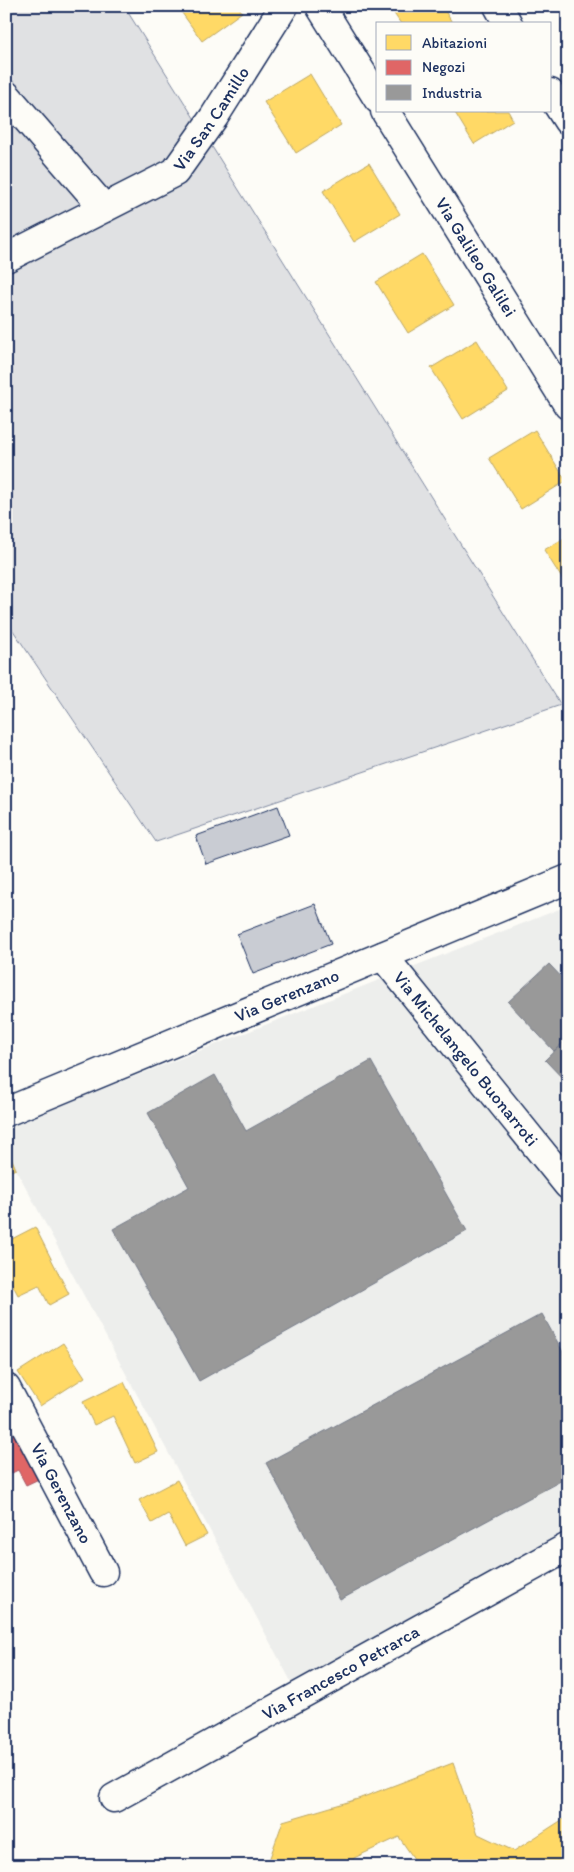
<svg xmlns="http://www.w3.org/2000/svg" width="574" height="1872" font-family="Itim,sans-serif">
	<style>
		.built { fill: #edeeec }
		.green { fill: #e0e1e3; stroke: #7e88a0 }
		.homes { fill: #ffd966; stroke: #bba664 }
		.shops { fill: #e06666; stroke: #a55664 }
		.industry { fill: #999; stroke: #737987 }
		.building { fill: #c9ccd3; stroke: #1b2f5e }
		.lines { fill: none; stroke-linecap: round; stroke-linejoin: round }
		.minor-casing { stroke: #1b2f5e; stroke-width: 31 }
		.minor { stroke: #fdfcf7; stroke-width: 28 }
		.labels { text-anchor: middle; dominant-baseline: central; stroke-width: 5; stroke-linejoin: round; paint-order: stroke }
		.street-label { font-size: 18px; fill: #1b2f5e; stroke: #fdfcf7 }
	</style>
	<rect width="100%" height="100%" fill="#fdfcf7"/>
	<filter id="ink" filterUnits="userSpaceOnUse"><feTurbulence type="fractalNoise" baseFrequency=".02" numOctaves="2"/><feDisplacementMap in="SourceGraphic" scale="10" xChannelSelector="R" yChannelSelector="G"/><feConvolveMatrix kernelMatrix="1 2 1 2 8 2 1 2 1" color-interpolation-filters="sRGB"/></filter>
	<g filter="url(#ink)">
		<path class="built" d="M562 908 568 915V1532L294 1687 16 1169 6 1145V1127Z"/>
		<path class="green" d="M6 6H124L561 705 156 842 6 620Z"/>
		<path class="homes" d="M177 6H238L242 12 202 41Z
			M389 6H442L453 24H401Z
			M310 74 341 125 296 153 264 102Z
			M454 111H508L513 120 474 144Z
			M369 163 400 214 354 242 323 191Z
			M422 254 454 305 408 333 376 282Z
			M477 340 508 391 463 419 431 368Z
			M535 430 566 481 521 509 489 458Z
			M568 536V588L544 550Z
			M6 1145 16 1169 6 1173Z
			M35 1227 69 1294 49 1305 39 1285 18 1295 6 1272V1242Z
			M63 1343 85 1377 40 1406 18 1372Z
			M124 1382 158 1452 135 1463 113 1416 94 1425 83 1402Z
			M177 1480 207 1535 185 1546 168 1514 152 1523 139 1500Z
			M453 1763 478 1834 514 1851 565 1818 568 1823V1866H419L399 1837 354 1858 350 1866H267L283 1821 358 1799Z"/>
		<path class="shops" d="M6 1414 41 1478 26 1485 18 1470 6 1476Z"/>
		<path class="industry" d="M549 964 568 984V1038L554 1051 508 1002Z
			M568 1038V1084L545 1060Z
			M371 1061 467 1231 199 1381 113 1229 189 1187 148 1113 215 1075 246 1131Z
			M542 1314 568 1361V1477L340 1600 266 1463Z"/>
		<path class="building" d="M278 806 289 835 206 864 196 836Z
			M315 904 331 944 253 974 237 934Z"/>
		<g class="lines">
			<defs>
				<g id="minor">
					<path d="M320 6 378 99"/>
					<path d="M498 6 508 24"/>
					<path d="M550 93 568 121"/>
					<path d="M6 95 104 208"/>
					<path id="s1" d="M385 111 568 405"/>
					<path id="s2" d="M6 258 175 172 214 117 284 6"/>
					<path id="s3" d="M383 956 568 1185"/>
					<path id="s4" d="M6 1112 568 879"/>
					<path id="s5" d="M6 1388 103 1572"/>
					<path id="s6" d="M114 1798 568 1547"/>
				</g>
			</defs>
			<use href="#minor" class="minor-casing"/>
			<use href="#minor" class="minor"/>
		</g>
	</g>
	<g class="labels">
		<g class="street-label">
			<text stroke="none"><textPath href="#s2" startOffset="254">Via San Camillo</textPath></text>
			<text stroke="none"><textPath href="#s1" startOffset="172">Via Galileo Galilei</textPath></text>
			<text stroke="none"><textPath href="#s4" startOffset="304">Via Gerenzano</textPath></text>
			<text stroke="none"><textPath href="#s3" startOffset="132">Via Michelangelo Buonarroti</textPath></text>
			<text stroke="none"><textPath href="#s5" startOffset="119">Via Gerenzano</textPath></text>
			<text stroke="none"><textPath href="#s6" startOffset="259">Via Francesco Petrarca</textPath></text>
		</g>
	</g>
	<rect width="574" height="1872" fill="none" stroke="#fdfcf7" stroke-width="25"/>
	<rect x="12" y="12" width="549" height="1847" fill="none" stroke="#1b2f5e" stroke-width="2" filter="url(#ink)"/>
	<rect x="376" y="22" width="175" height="90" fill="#fdfcf7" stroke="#a3aaba"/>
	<rect x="386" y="35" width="25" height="15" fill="#ffd966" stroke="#a3aaba"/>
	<text x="422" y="48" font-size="15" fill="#1b2f5e">Abitazioni</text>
	<rect x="386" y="60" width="25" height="15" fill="#e06666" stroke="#a3aaba"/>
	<text x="422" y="72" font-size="15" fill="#1b2f5e">Negozi</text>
	<rect x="386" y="85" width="25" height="15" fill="#999999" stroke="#a3aaba"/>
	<text x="422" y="98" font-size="15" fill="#1b2f5e">Industria</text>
</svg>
